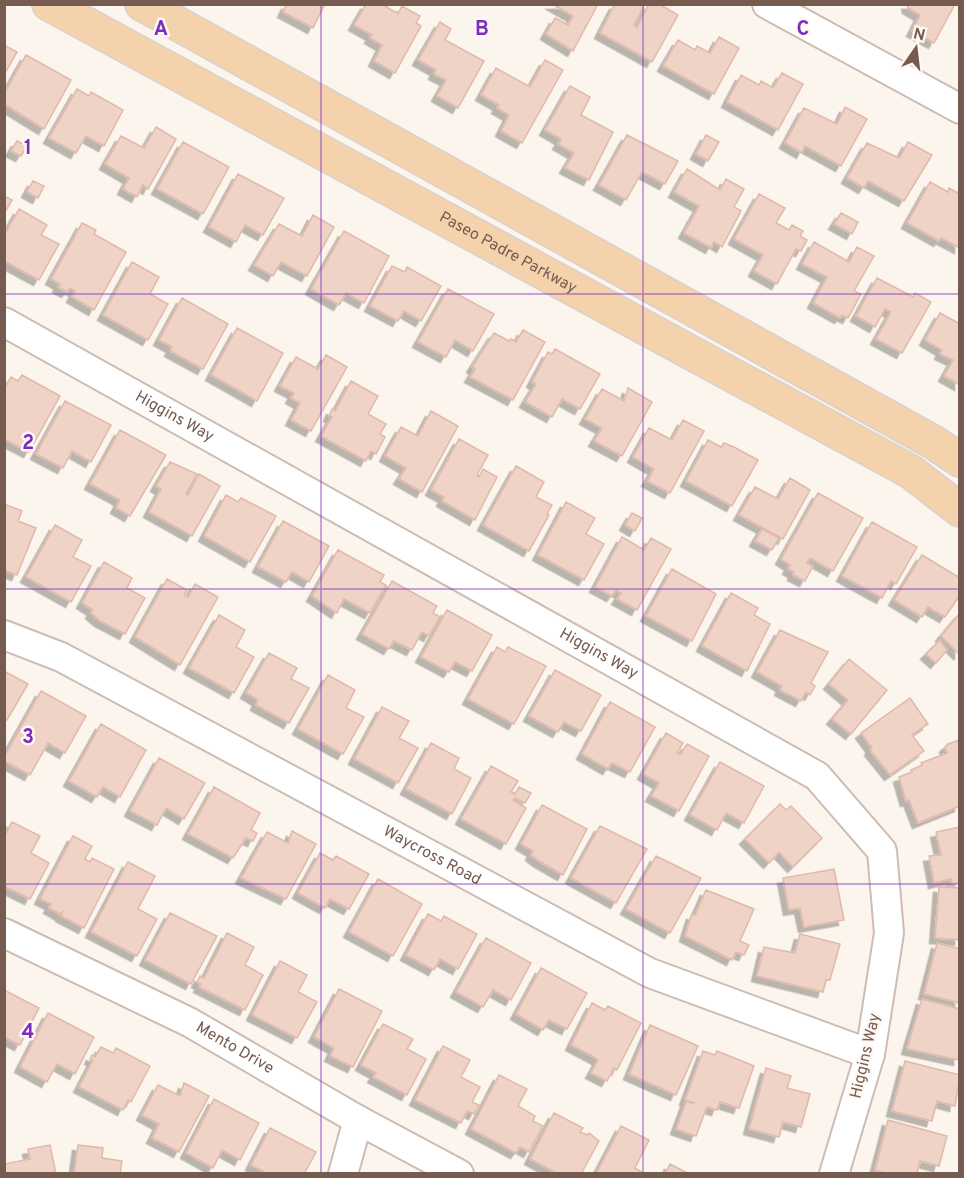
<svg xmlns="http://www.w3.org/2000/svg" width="964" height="1178" font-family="Overpass,sans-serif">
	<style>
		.building { fill: #efd3c7; stroke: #e0b9a8; stroke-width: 1.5; filter: url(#shadow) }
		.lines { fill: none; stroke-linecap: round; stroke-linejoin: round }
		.minor-casing { stroke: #cebcb3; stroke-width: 32 }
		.major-casing { stroke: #d9d1ce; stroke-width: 36 }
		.minor { stroke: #fff; stroke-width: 28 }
		.major { stroke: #f4d2ac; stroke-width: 33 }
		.grid { fill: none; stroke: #7b2cbf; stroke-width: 1.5; stroke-opacity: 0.55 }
		.labels { text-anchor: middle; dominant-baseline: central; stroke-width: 5; stroke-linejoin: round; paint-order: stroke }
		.street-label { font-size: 16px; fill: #765b51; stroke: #fef9f4 }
		.grid-label { font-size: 20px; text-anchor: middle; font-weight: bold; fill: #7b2cbf; stroke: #fef9f4; stroke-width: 5; stroke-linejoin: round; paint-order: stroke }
	</style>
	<defs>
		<filter id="shadow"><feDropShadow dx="-5.5" dy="5.5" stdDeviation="0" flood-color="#0004"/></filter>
	</defs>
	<rect width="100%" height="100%" fill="#fcf5ed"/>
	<path class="building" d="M287 4H325L313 28 283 12Z
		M366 4H382L398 14 402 6 420 16 416 23 421 26 395 73 374 61 382 45 370 38 372 35 354 25Z
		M552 4H598L573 51 546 34 555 18 568 25 573 16Z
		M615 4H645L634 25 637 27 649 4H659L678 15 652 62 600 33Z
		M907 4H955L934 43 912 31 920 15 908 8Z
		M440 22 451 29 445 40 484 61 458 108 437 96 446 80 434 74 436 70 418 60Z
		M719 37 739 48 714 94 663 66 678 40 695 50 697 46 710 53Z
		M4 45 17 52 4 75Z
		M26 55 71 80 44 129 4 104V94Z
		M545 60 563 70 522 143 501 131 509 115 497 108 499 105 481 95 496 68 530 87Z
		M782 73 803 84 778 130 727 102 741 75 759 85 761 81 773 88Z
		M570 86 590 97 581 115 613 132 589 180 565 168 574 153 558 144 561 139 545 130Z
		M77 89 89 96 91 92 123 110 104 146 86 136 76 153 49 138Z
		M845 107 867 119 841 166 805 146 802 153 785 143 804 108 837 124Z
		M156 127 176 139 148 189 143 185 137 197 123 189 129 178 105 164 121 136 144 148Z
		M627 135 678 161 665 184 642 172 626 200 599 185Z
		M706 135 719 142 708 161 696 154Z
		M17 141 27 146 21 156 11 151Z
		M183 142 229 167 203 214 157 189Z
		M908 142 932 155 904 201 868 181 864 188 847 178 867 143 899 158Z
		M687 169 720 190 726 179 744 189 734 207 741 211 722 247 714 242 711 248 684 233 699 206 674 192Z
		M238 174 284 198 263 235 245 225 236 242 209 227Z
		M33 181 44 186 38 198 27 192Z
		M930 182 948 192 949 188 960 194V248L941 238 939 241 907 223Z
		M759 194 785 208 776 223 789 230 792 225 803 231 800 236 807 240 801 251 796 249 777 284 754 271 763 255 734 239Z
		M4 196 12 200 4 214Z
		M19 209 47 225 41 235 59 244 39 280 4 261V236Z
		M841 213 858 222 852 234 834 224Z
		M313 215 334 227 307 276 281 262 273 276 254 265 279 224 302 236Z
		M82 223 96 230 94 234 126 252 94 310 72 297 75 291 70 288 67 292 58 287 60 284 51 279Z
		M344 231 389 256 364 303 346 293 339 305 311 289Z
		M814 242 849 262 857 247 874 256 854 291 861 294 848 318 842 315 840 318 813 303 827 277 802 264Z
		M132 262 159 277 150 294 168 304 148 340 103 315Z
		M392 266 405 272 407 267 441 286 421 321 404 311 398 321 370 306Z
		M877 278 913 297 915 293 931 302 902 353 876 339 891 312 885 309 875 327 856 316Z
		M448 289 494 314 473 351 455 340 446 357 418 342Z
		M182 298 228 324 203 369 170 351 172 347 159 340Z
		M940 313 960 324V385L944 376 953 360 940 354 942 350 925 340Z
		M237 328 283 353 257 401 211 375Z
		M523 330 545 342 513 400 470 377 475 369 472 367 494 333 509 341 511 339 516 342Z
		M555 349 600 374 580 409 562 399 552 417 525 402 536 384 532 382 548 352 552 354Z
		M326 355 347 367 311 431 291 420 300 403 291 398 294 393 280 386 296 357 318 369Z
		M22 375 60 396 29 452 4 439V389L11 377 18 381Z
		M351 381 378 396 368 414 386 424 380 434 385 437 376 454 371 451 366 461 321 436 332 417 329 416 332 409 335 411Z
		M628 388 652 402 622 456 594 441 602 428 585 419 602 389 624 401Z
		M65 401 111 425 91 462 72 451 63 468 36 454Z
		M431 411 458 426 422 492 399 479 406 468 385 456 401 427 418 436Z
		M683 420 704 431 670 493 647 481 654 469 633 457 649 428 672 440Z
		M120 430 166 455 130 516 116 508 120 500 90 484Z
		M459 439 488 455 477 475 479 477 483 469 497 477 475 520 442 501 444 497 431 490Z
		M708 440 721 447 724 443 734 447 758 460 732 506 686 481Z
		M170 462 197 474 186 494 188 495 199 474 220 486 192 536 149 512 161 489 156 486Z
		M516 466 544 482 536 497 552 505 547 514 549 515 529 551 483 525Z
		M790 478 810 490 783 539 739 515 755 487 778 499Z
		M818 493 863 518 833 571 810 558 807 563 813 566 805 581 793 575 794 572 788 569 790 565 781 559Z
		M226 495 238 502 241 498 276 516 250 562 204 536Z
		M566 502 595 518 586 534 604 544 584 580 538 555Z
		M4 504 22 511 18 521 36 528 17 575 4 570Z
		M632 513 642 518 635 531 625 525Z
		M283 521 329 546 309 582 292 572 286 582 258 567Z
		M872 522 917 547 896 584 891 581 882 598 842 576Z
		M55 525 82 540 73 557 91 566 71 602 26 577Z
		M762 529 779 538 772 550 755 541Z
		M622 537 644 550 651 538 671 549 637 610 617 599 621 593 616 590 612 596 595 587Z
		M338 550 384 575 380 582 386 585 370 613 344 599 337 613 312 596Z
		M922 555 960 578V595L945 617 928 607 922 617 894 600Z
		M104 562 132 578 127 588 145 598 125 634 100 621 91 613 93 610 82 603Z
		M672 569 716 594 692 641 646 616Z
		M167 579 187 590 184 595 188 597 195 584 218 597 180 665 135 637Z
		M392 581 437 606 433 613 440 617 429 636 422 632 412 650 394 641 389 649 362 634Z
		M731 593 758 608 754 615 770 624 747 671 702 646Z
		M447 610 492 635 472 671 455 662 449 672 421 657Z
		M960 613V654H959L941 636Z
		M219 615 245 630 236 647 254 657 234 693 189 668Z
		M780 630 828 652 811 683 815 686 810 695 806 692 801 701 780 690 782 686 757 672Z
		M940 640 947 650 936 663 926 654Z
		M497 647 505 652 508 647 546 666 514 724 468 699Z
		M269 653 297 668 291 679 309 688 289 723 256 705 258 700 246 693Z
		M849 659 887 690 851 734 832 719 848 700 829 684Z
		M555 670 601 695 581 731 564 722 558 732 529 716Z
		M4 671 28 684 7 720 4 719Z
		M328 675 355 690 346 708 364 717 343 754 298 729Z
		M41 691 86 716 65 753 48 743 30 775 4 761V757Z
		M910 698 928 724 912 735 924 751 890 775 870 750 872 748 861 733Z
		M610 702 655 727 630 772 612 763 608 769 582 754Z
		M382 707 409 721 399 738 418 748 398 783 354 759Z
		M101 724 146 750 120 797 103 787 97 797 69 781Z
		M666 733 683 743 677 753 680 755 687 744 709 756 679 811 651 796 659 783 643 774Z
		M959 740 960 806 918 823 909 800 906 801 899 777 912 772 911 770 922 765 921 763 947 753 945 747 948 744Z
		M431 743 459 758 454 769 471 778 452 814 406 789Z
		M159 758 205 783 184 819 166 808 157 825 130 811Z
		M720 762 764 786 744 823 726 813 717 830 690 815Z
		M491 766 518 781 511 792 515 794 519 787 531 793 525 803 515 798 513 800 526 808 506 844 461 819Z
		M214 787 260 813 251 830 257 833 253 841 246 838 233 858 188 834Z
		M780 804 786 810 791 806 822 838 793 867 779 852 769 863 745 839Z
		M542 805 587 829 563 875 539 861 531 855 533 851 521 844Z
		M12 822 40 836 31 853 49 863 30 899 4 886V837Z
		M600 826 647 849 616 903 571 878Z
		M960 827V882L952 884 951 879 934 883 929 856 941 855 936 832Z
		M292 831 316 844 286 899 241 878 267 832 288 843Z
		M73 836 92 846 85 859 90 862 92 858 114 869 84 928 61 916 63 911 60 914 49 908 51 904 40 899Z
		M320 853 333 860 336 856 369 874 349 909 330 899 325 908 298 893Z
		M656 856 701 878 670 933 626 909Z
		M128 862 155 876 138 909 157 919 137 956 91 932Z
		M834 869 844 920 804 927 800 908 789 910 783 878Z
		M378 879 422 904 393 956 349 932Z
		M939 887 960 888V940L935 938Z
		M706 890 754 909 740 941 749 945 744 955 736 952 732 960 685 936 692 914 695 915Z
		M170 913 217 936 191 984 145 960Z
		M428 914 441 921 444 916 477 934 458 969 440 959 434 970 406 955Z
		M227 933 254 947 245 965 263 975 245 1010 199 987 201 984 197 982 200 976 204 978Z
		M800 934 840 944 830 980H826L823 992 757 976 764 947 795 953Z
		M486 938 531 963 511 1000 493 990 483 1007 456 992Z
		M937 943 960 949V1003L924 994Z
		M280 961 307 975 298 992 317 1002 297 1038 252 1015Z
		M541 968 587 993 567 1029 549 1020 543 1030 516 1014Z
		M339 989 382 1011 353 1067 330 1056 334 1048 314 1037Z
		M4 990 39 1008 20 1045 4 1037Z
		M922 999 960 1009 959 1060 907 1049Z
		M592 1003 605 1010 608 1006 641 1023 617 1070 614 1068 607 1081 591 1073 598 1060 596 1058 571 1045Z
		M48 1013 94 1037 75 1074 57 1064 47 1082 20 1067Z
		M383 1024 413 1039 407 1049 426 1059 407 1095 373 1077 376 1073 361 1065Z
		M650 1025 698 1046 676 1095 629 1074Z
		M443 1046 470 1060 461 1077 480 1087 472 1102 479 1105 474 1114 467 1111 461 1123 415 1100Z
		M101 1047 113 1053 116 1048 150 1066 131 1102 128 1100 123 1110 79 1087 93 1060 90 1059 92 1055 95 1057Z
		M703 1051 715 1055 717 1051 754 1066 739 1108 720 1102 717 1110 707 1107 696 1136 676 1129 686 1102 695 1103 685 1100Z
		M905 1061 960 1075 955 1106 937 1101 932 1121 892 1111Z
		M766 1068 791 1076 787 1088 810 1094 801 1127 783 1122 779 1137 749 1129Z
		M499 1075 527 1089 518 1106 535 1116 533 1121 543 1126 529 1152 520 1147 516 1153 471 1129Z
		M184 1083 209 1096 179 1152 152 1138 159 1124 142 1115 158 1085 180 1096Z
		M214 1099 259 1123 240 1160 222 1150 213 1168 186 1153Z
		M554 1113 583 1128 580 1132 588 1135 589 1133 599 1141 581 1174H558L530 1159Z
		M888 1120 947 1136 939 1166 920 1161 917 1174H887L875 1170Z
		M621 1126 649 1140 635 1168 645 1174H596Z
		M270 1128 316 1152 304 1174H268L251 1165Z
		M50 1145 56 1174H4V1164L30 1159 28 1149Z
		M78 1145 103 1148 102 1158 122 1161 120 1174H74Z
		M670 1164 689 1174H665Z"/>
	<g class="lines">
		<defs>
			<g id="minor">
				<path d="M767 4 960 109"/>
				<path id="s1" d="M4 322 817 776 882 851 889 933 870 1054 834 1174"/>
				<path id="s2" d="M4 635 61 657 650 973 870 1054"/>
				<path id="s3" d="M4 933 189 1022 358 1120 459 1174"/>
				<path d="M343 1174 358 1120"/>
			</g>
			<g id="major">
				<path id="s4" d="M49 4 911 472 960 510"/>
				<path d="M142 4 933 442 960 460"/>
			</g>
		</defs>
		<use href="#minor" class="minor-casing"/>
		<use href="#major" class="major-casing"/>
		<use href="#minor" class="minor"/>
		<use href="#major" class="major"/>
	</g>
	<path class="grid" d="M321 4V1174M643 4V1174M4 294H960M4 589H960M4 884H960"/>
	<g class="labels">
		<g class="street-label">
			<text stroke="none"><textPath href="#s4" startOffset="522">Paseo Padre Parkway</textPath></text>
			<text stroke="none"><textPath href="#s1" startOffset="195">Higgins Way</textPath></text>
			<text stroke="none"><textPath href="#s1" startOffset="681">Higgins Way</textPath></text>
			<text stroke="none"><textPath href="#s2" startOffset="482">Waycross Road</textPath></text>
			<text stroke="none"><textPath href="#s3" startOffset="258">Mento Drive</textPath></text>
			<text transform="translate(866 1056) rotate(-77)">Higgins Way</text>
		</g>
	</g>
	<g class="grid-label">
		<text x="161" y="35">A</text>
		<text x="482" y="35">B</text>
		<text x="803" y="35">C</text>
		<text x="28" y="154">1</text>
		<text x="28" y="449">2</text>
		<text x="28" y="743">3</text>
		<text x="28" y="1038">4</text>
	</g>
	<rect width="964" height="1178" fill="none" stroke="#765b51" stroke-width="12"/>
	<g transform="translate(916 48) rotate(14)" stroke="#fef9f4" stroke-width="4.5" paint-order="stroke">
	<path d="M0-4.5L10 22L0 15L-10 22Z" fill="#765b51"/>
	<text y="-9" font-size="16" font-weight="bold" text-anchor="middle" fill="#765b51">N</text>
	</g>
</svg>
